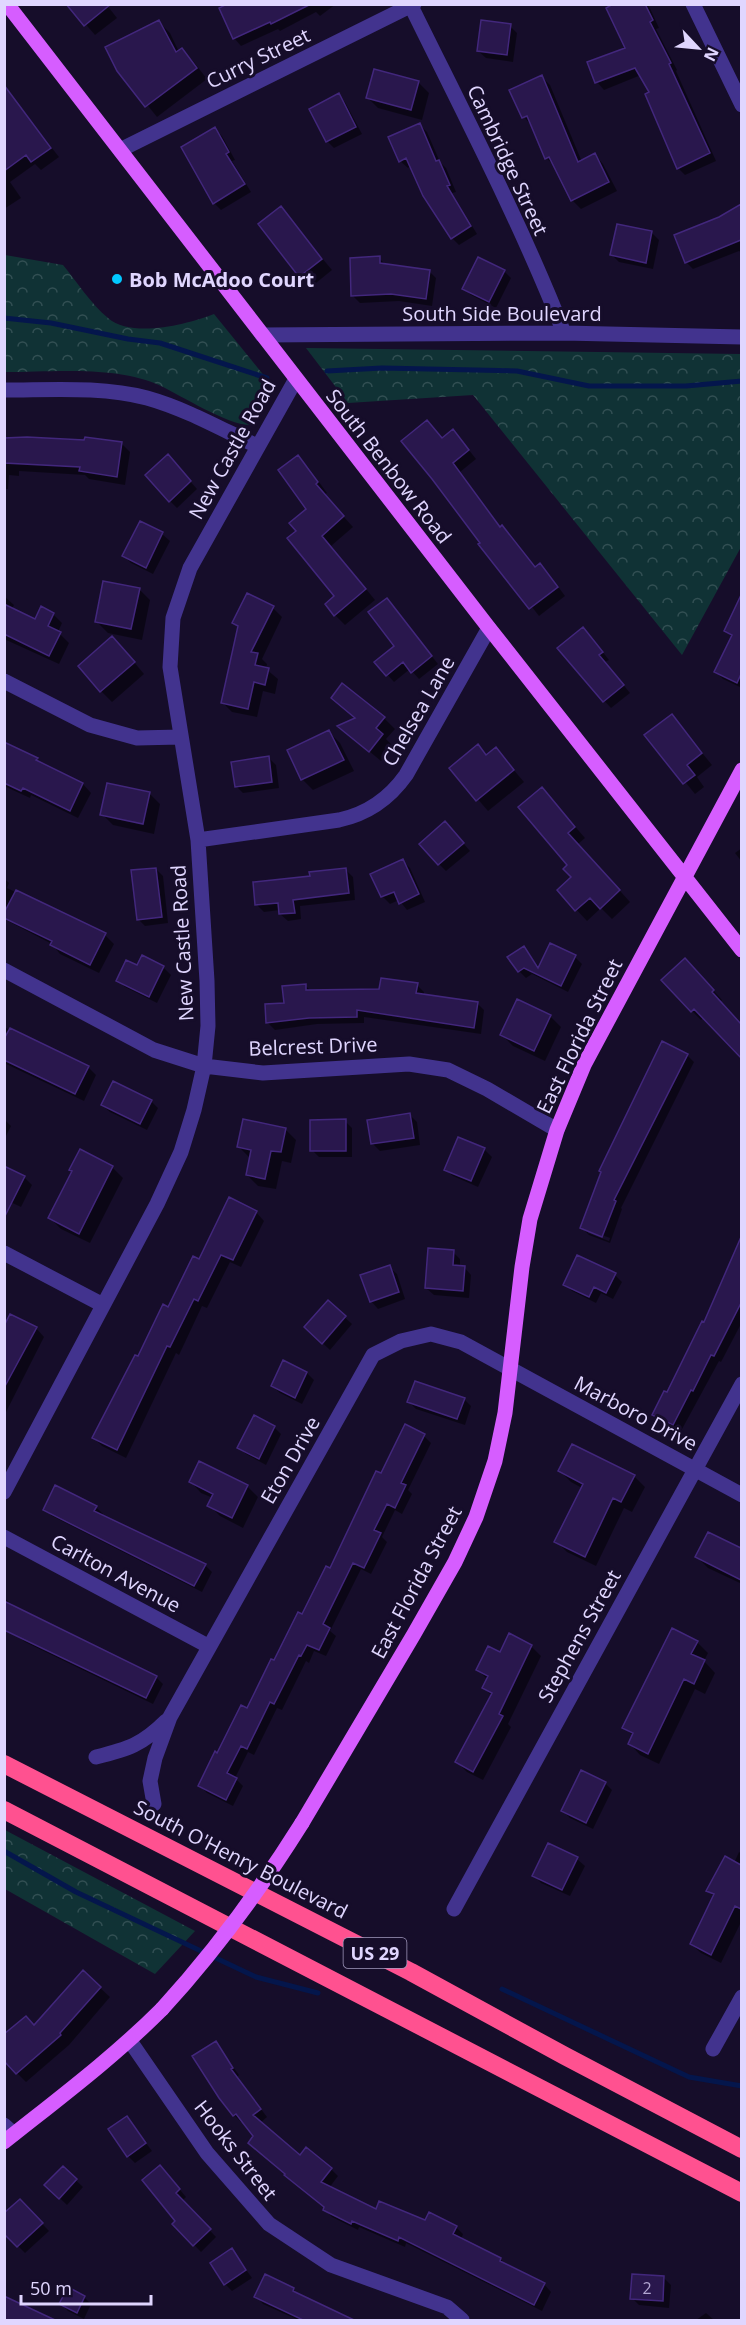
<svg xmlns="http://www.w3.org/2000/svg" width="746" height="2325" font-family="'Open Sans',sans-serif">
	<style>
		.forest { fill: url(#forest-crowns) }
		.shadow { fill: #0007; fill-rule: evenodd }
		.lines { fill: none; stroke-linecap: round; stroke-linejoin: round }
		.stream { stroke: #04164c; stroke-width: 5 }
		.building { fill: #29174d; stroke: #42277c; stroke-width: 1.5 }
		.minor { stroke: #42338e; stroke-width: 15 }
		.major { stroke: #d65dff; stroke-width: 15 }
		.highway { stroke: #ff5190; stroke-width: 18 }
		.major-bridge { stroke: #d65dff; stroke-width: 15 }
		.poi-dot { fill: #02c8ff; stroke: #160d2a; stroke-width: 2 }
		.labels { text-anchor: middle; dominant-baseline: central; stroke-width: 6; stroke-linejoin: round; paint-order: stroke }
		.number-label { font-size: 16px; fill: #b2a6d2 }
		.shield { fill: #160d2a; stroke: #a39abf; stroke-width: 1.5 }
		.shield-label { font-size: 18px; font-weight: bold; fill: #e0d6ff }
		.street-label { font-size: 20px; fill: #e0d6ff; stroke: #160d2a }
		.poi-label { font-size: 20px; font-weight: bold; fill: #e0d6ff; stroke: #160d2a; text-anchor: start }
	</style>
	<defs>
		<pattern id="forest-crowns" width="20" height="18" patternUnits="userSpaceOnUse" patternTransform="scale(1.5)"><rect width="20" height="18" fill="#103235"/><path d="M2 6a3 3 0 1 1 6 0M12 15a3 3 0 1 1 6 0" fill="none" stroke="#324f53"/></pattern>
	</defs>
	<rect width="100%" height="100%" fill="#160d2a"/>
	<path class="forest" d="M5 255 63 265C77 282 91 304 108 318 132 339 188 324 214 314L274 388 254 425C232 428 182 396 161 386 118 365 51 372 5 372Z
		M306 348 741 354V547L682 655 473 395 348 403Z
		M4 1830H5L195 1931 155 1974 5 1889Z"/>
	<path class="shadow" d="M68 4H106L117 18 95 35Z
		M252 4H336L320 16 316 12 280 31 278 29 241 46 234 38Z
		M617 4H648L659 28 656 29 677 70 676 71 716 161 685 175 678 168 651 93 641 75 604 90 597 82 627 48Z
		M159 22 170 33 179 52 182 50 193 61 207 79 157 117 119 70Z
		M510 26 517 33 513 62 486 58 478 51Z
		M541 76 550 85 582 162 595 155 603 164 617 191 581 209 572 200 555 166 546 158 532 126 524 117Z
		M418 82 429 93 422 120 378 108 367 97Z
		M4 84 14 100 59 157 41 170 35 164 10 182 21 198 4 209Z
		M338 95 345 102 362 134 334 148 327 141Z
		M420 125 427 132 440 162 446 168 456 192 452 193 477 234 459 245 452 238 411 166 408 168 400 161Z
		M215 129 222 136 235 160 232 161 251 192 221 210 214 203Z
		M742 206V253L739 251 693 269 686 262 720 218Z
		M280 208 332 270 311 287 260 224Z
		M651 232 659 240 653 269 619 262 612 255Z
		M379 258 386 265 429 271 436 278 432 306 399 301 360 303 353 296Z
		M504 271 511 278 496 308 471 295 464 288Z
		M427 422 443 439 461 440 476 459 460 472 501 528 536 568 540 565 548 573 565 596 539 616 482 543Z
		M4 438 122 444 130 452 125 485 89 479 85 475 19 471V476L9 475 8 489H4Z
		M298 457 308 467 327 493 324 495 353 527 331 546 375 600 345 625 335 615 336 596 298 531 308 509Z
		M175 464 197 489 177 508 170 501Z
		M140 523 162 534 170 541 153 574 131 563 124 556Z
		M139 589 150 600 142 640 108 633 97 622Z
		M4 596 14 605 12 609 36 621 53 614 62 623 58 632 69 643 59 664 4 639Z
		M387 600 438 664 419 679 410 669 394 682 376 662 396 646Z
		M740 602 742 603V688L723 679 716 672 733 638 726 631Z
		M273 608 282 617 262 659 267 664 266 669 278 679 275 694 263 691 257 717 232 712 223 703 239 628 234 623Z
		M590 636 609 660 605 662 630 693 611 708 577 672 559 648Z
		M123 649 144 674 112 702 101 691Z
		M333 698 384 718 395 729 386 739 393 746 381 761 340 727 356 719Z
		M672 716 712 765 697 777 704 787 695 794 647 735Z
		M329 732 340 743 354 771 313 790 302 779Z
		M4 744 83 784 91 793 78 818 31 795 30 798 4 786Z
		M477 746 487 756 496 749 524 782 488 811 451 768Z
		M269 758 276 765 279 788 243 793 236 786Z
		M149 793 160 804 154 834 113 825 102 814Z
		M552 800 585 838 578 844 630 902 612 919 601 908 587 921 559 891 573 878Z
		M452 830 470 851 446 871 439 864Z
		M742 848V862L735 853Z
		M403 861 410 868 425 902 407 910 399 900 390 904 382 896 372 875Z
		M156 869 163 876 168 923 145 926 138 919Z
		M346 870 353 877 355 900 300 906 301 919 288 921 280 914V910L264 912 257 905 311 878Z
		M4 878 9 883 7 888 105 935 114 944 99 973 60 954 52 944 4 919Z
		M523 948 540 968 575 957 582 964 568 992 532 974 526 978 519 971Z
		M142 957 163 967 171 975 157 1003 125 987 118 980 138 967Z
		M694 969 722 1000 720 1002 742 1026V1056L704 1017 701 1020 692 1011Z
		M305 985 312 992 380 990 417 985 424 992V996L477 1003 484 1010 481 1034 364 1017V1023L317 1024 275 1030 268 1023Z
		M550 1016 561 1027 545 1061 513 1046 502 1035Z
		M4 1027 88 1067 96 1075 84 1101 4 1063Z
		M687 1055 694 1062 621 1208 622 1209 610 1243 589 1235 582 1228ZM588 1230 610 1238 609 1241 588 1233Z
		M151 1101 158 1108 147 1130 110 1112 102 1105Z
		M410 1115 417 1122 420 1145 380 1151 373 1144 369 1121Z
		M4 1119 11 1126 4 1140Z
		M345 1121 352 1128V1157H319L312 1150Z
		M285 1129 296 1140 291 1163 282 1161 276 1189 258 1186 247 1175 250 1158 239 1147Z
		M459 1139 485 1150 492 1157 478 1187 453 1176 445 1169Z
		M112 1167 123 1178 90 1243 61 1229 50 1218Z
		M24 1177 32 1185 21 1207 4 1199Z
		M256 1212 264 1221 241 1267 230 1262 207 1308 202 1306 179 1355 176 1353 126 1458 102 1446 94 1438 138 1358 199 1261Z
		M742 1241V1322L721 1362 719 1361 681 1431 661 1422 654 1415 667 1394 725 1282 722 1279Z
		M453 1252 460 1259V1267H464L471 1275 469 1298 434 1295 426 1288Z
		M389 1267 397 1274 405 1299 378 1309 371 1301Z
		M615 1275 622 1282 613 1299 601 1293 596 1303 572 1291 565 1284Z
		M328 1302 352 1324 330 1350 313 1334Z
		M36 1328 44 1337 4 1416V1329Z
		M307 1373 314 1380 302 1404 280 1393 272 1386Z
		M464 1399 471 1406 465 1425 416 1409 409 1402Z
		M274 1427 281 1434 266 1465 246 1454 239 1447Z
		M424 1436 431 1443 408 1490 412 1494 402 1514 395 1510 382 1537 387 1542 371 1574 361 1569 330 1631 336 1636 326 1656 314 1651 309 1663 306 1661 282 1710 277 1708 254 1755 248 1752 235 1778 243 1786 233 1806 207 1793 200 1786 330 1570 381 1475Z
		M560 1471 634 1476 645 1487 632 1512 624 1508 596 1566 567 1552 556 1541 582 1488 571 1482Z
		M191 1482 247 1486 258 1497 243 1528 220 1516 209 1505 213 1498 201 1493Z
		M96 1507 103 1514 102 1516 205 1565 212 1572 202 1592 52 1516 45 1509Z
		M709 1534 742 1550V1584L708 1568 697 1557Z
		M4 1598 17 1608 156 1677 163 1684 153 1704 25 1642 4 1626Z
		M510 1635 531 1646 541 1656 508 1724 511 1727 483 1780 467 1772 457 1762 492 1696 483 1687 487 1679 478 1670 500 1654Z
		M697 1642 708 1653 704 1661 715 1673 705 1694 695 1689 659 1764 640 1755 630 1744 633 1736 624 1727Z
		M605 1783 612 1790 593 1829 570 1818 563 1811Z
		M549 1845 577 1859 585 1866 570 1896 541 1883 534 1875Z
		M739 1852 742 1854V1920L721 1963 701 1953 691 1944 714 1897 708 1890 734 1863Z
		M83 1972 110 1997 69 2045 26 2082 17 2073 35 2026Z
		M215 2043 239 2075 237 2077 267 2117 260 2123 300 2157 331 2169 338 2176 329 2188 376 2211 456 2227 463 2234 461 2240 500 2259 508 2266 544 2284 551 2292 542 2311 406 2243 405 2247 359 2227 358 2230 332 2217 325 2210 326 2208 255 2136 243 2121 241 2122 234 2115 221 2097Z
		M127 2118 152 2151 135 2163 128 2156Z
		M63 2168 83 2187 67 2205 46 2185Z
		M167 2174 186 2197 182 2201 216 2237 201 2252 174 2224 177 2221Z
		M27 2208 49 2231 25 2253 4 2232Z
		M232 2250 252 2278 232 2291 225 2284Z
		M664 2278 671 2285 669 2308 639 2305 632 2298Z
		M256 2296 344 2319 348 2320H298L263 2304Z
		M4 2297 41 2316 46 2320H4Z
		M84 2297 91 2304 84 2319 68 2311 61 2304Z
		M706 2313 714 2320H696Z"/>
	<g class="lines">
		<path class="stream" d="M4 318 51 323 128 339 160 343 267 378
			M327 371 382 368 517 371 589 386H686L742 381
			M4 1851 76 1892 256 1977 318 1993
			M502 1989 689 2077 742 2086"/>
	</g>
	<path class="building" d="M66 4H111L84 26Z
		M227 4H311L271 24 270 22 233 39 219 8Z
		M613 4H645L653 20 650 22 671 63 669 64 710 153 677 169 645 94 649 92 635 68 595 83 587 62 625 48 606 8Z
		M159 20 176 52 182 48 197 68 145 107 117 71 105 47Z
		M481 20 511 24 507 55 477 51Z
		M374 69 419 81 411 110 366 98Z
		M542 75 578 162 595 153 609 182 571 201 549 157 545 159 527 116 522 118 509 90Z
		M4 85 51 148 31 162 26 155 4 171Z
		M339 93 356 127 326 142 309 109Z
		M420 123 436 161 439 160 450 185 447 186 471 226 451 239 423 196 406 158 399 162 388 137Z
		M215 127 229 152 226 154 245 184 213 204 181 147Z
		M741 204V240L685 263 674 235 719 217Z
		M281 206 322 259 299 277 258 224Z
		M617 224 652 231 646 263 610 255Z
		M380 256V263L430 270 426 299 391 294 351 296 350 258Z
		M478 257 505 270 489 302 462 289Z
		M427 420 442 438 453 429 469 450 453 463 500 527 502 525 535 567 540 563 558 587 529 609 478 544 480 543 432 479 401 441Z
		M27 437 84 440 85 437 122 442 117 477 79 471 80 467 4 463V438Z
		M168 454 191 481 169 502 145 475Z
		M298 455 318 482 316 484 344 516 322 536 366 589 334 616 325 604 334 596 287 538 296 531 289 523 306 509 278 470Z
		M140 521 163 532 146 568 122 556Z
		M103 581 140 588 131 629 95 622Z
		M247 593 274 606 251 652 258 653 255 665 269 668 265 685 254 682 248 709 221 703 238 626 232 623Z
		M741 595V674L737 683 714 672 732 635 724 631Z
		M387 598 432 656 411 673 403 662 386 676 374 662 394 646 368 612Z
		M4 604 35 619 41 606 54 613 48 626 61 632 49 656 4 634Z
		M583 627 603 652 599 655 624 685 603 702 557 648Z
		M112 636 135 662 100 692 78 666Z
		M342 683 385 717 376 728 383 734 369 752 337 726 355 718 331 698Z
		M672 714 702 753 687 765 695 775 683 784 644 735Z
		M329 730 344 760 301 780 287 750Z
		M4 742 38 758 36 760 83 783 70 811 23 788 21 791 4 783Z
		M478 744 486 755 496 747 514 770 476 801 449 768Z
		M269 756 272 782 235 787 231 762Z
		M107 783 150 792 143 824 100 815Z
		M542 787 575 827 568 833 620 890 600 909 590 898 575 911 557 890 571 877 563 869 567 865 518 807Z
		M445 821 464 843 438 865 419 844Z
		M403 859 419 894 399 904 394 892 381 897 370 874Z
		M156 868 162 917 137 920 131 870Z
		M346 868 349 893 293 900 295 913 279 914 278 903 255 905 253 882 310 876 309 872Z
		M16 890 106 933 90 965 50 945 52 941 4 918V913Z
		M550 943 576 955 561 986 524 968 518 972 507 957 524 946 538 968Z
		M142 955 164 966 149 997 116 981 126 960 137 965Z
		M685 958 714 990 712 992 741 1024V1058L694 1009 691 1012 661 980Z
		M381 978 418 983 416 993 478 1002 474 1028 357 1010V1017L309 1018 266 1023 265 1004 284 1003 282 986 306 984V990L379 989Z
		M517 999 551 1015 534 1051 500 1035Z
		M10 1028 89 1066 75 1094 4 1060V1039Z
		M662 1041 688 1054 614 1200 616 1201 602 1237 580 1228 601 1172 599 1171Z
		M113 1081 152 1100 140 1124 101 1105Z
		M410 1113 414 1138 371 1144 367 1120Z
		M243 1119 286 1128 281 1152 271 1151 265 1179 246 1175 251 1150 237 1147Z
		M346 1119V1151H310V1120Z
		M458 1137 485 1148 471 1181 444 1170Z
		M80 1149 113 1166 79 1234 48 1218 72 1171 69 1170Z
		M4 1166 25 1176 4 1218Z
		M229 1197 257 1211 233 1260 221 1255 198 1301 194 1299 170 1347 167 1346 117 1450 92 1438 135 1355 138 1356 163 1304 168 1307 193 1256 199 1259Z
		M741 1237V1303L714 1356 711 1355 693 1391 691 1390 673 1425 652 1415 664 1391 667 1392 702 1321 704 1322Z
		M428 1248 454 1250 453 1265 465 1266 463 1291 425 1288Z
		M577 1255 616 1273 606 1293 594 1287 589 1297 563 1285Z
		M390 1265 399 1292 370 1302 360 1275Z
		M328 1300 346 1316 322 1344 304 1327Z
		M10 1314 37 1327 4 1388V1326Z
		M283 1360 307 1372 295 1398 271 1386Z
		M415 1381 465 1398 457 1419 407 1402Z
		M254 1415 275 1426 259 1459 237 1448Z
		M405 1424 425 1434 401 1483 406 1485 395 1508 387 1504 374 1530 381 1533 364 1568 353 1563 323 1624 330 1628 319 1650 307 1645 301 1656 299 1655 274 1704 270 1702 247 1749 241 1746 227 1773 237 1778 226 1800 198 1786 215 1751 217 1753 241 1705 247 1708 271 1659 274 1660 298 1612 302 1614 326 1566 330 1568 376 1471 381 1473Z
		M572 1444 635 1475 621 1502 613 1498 585 1557 554 1542 583 1484 558 1471Z
		M199 1461 248 1485 232 1518 207 1506 213 1494 189 1482Z
		M55 1485 97 1506 94 1511 206 1564 194 1586 43 1510Z
		M708 1532 741 1548V1580L695 1557Z
		M4 1601 157 1676 146 1698 4 1630Z
		M672 1628 698 1641 691 1654 705 1660 694 1684 684 1679 648 1754 628 1744 633 1733 622 1728Z
		M509 1633 532 1645 499 1714 503 1716 473 1772 455 1762 492 1693 482 1688 488 1676 476 1670 488 1646 500 1652Z
		M581 1770 606 1782 586 1823 561 1811Z
		M548 1843 578 1857 562 1890 532 1876Z
		M725 1856 741 1865V1909L735 1906 711 1955 690 1944 714 1894 706 1891Z
		M83 1970 101 1987 60 2033 61 2035 16 2074 4 2061V2034L26 2016 34 2025Z
		M216 2041 233 2068 231 2069 261 2109 253 2115 300 2155 306 2147 332 2168 321 2182 376 2209 379 2201 425 2220 429 2212 457 2226 453 2234 501 2258 500 2261 545 2283 534 2305 399 2237 398 2241 352 2221 351 2224 323 2210 324 2207 284 2175 285 2174 248 2143 253 2136 236 2114 233 2116 219 2098 192 2056Z
		M127 2116 146 2143 127 2157 108 2129Z
		M160 2165 180 2189 176 2193 211 2229 193 2246 172 2224 175 2221 142 2180Z
		M63 2166 77 2179 59 2199 44 2185Z
		M20 2199 43 2223 17 2247 4 2234V2213Z
		M232 2248 246 2270 224 2285 210 2263Z
		M265 2274 294 2288 293 2291 354 2320H303L254 2297Z
		M632 2274 664 2276 663 2301 630 2299Z
		M68 2287 85 2296 77 2313 59 2304Z
		M4 2296 55 2320H4Z"/>
	<g class="lines">
		<path class="minor" d="M693 4 742 105
			M411 6C464 114 520 221 564 333
			M120 150 414 4
			M262 335 564 333 742 337
			M4 390C51 390 102 386 147 398 186 409 221 429 257 446
			M4 681 90 725 137 738 180 737
			M198 840 339 820C367 814 389 799 406 775L489 628
			M4 970 154 1050 204 1066 263 1073 409 1064 448 1070 487 1089 557 1130
			M4 1253 103 1305
			M4 1492 157 1204 181 1152 194 1110 204 1066 208 1026 207 981 198 840 170 667 173 618 190 568 296 379
			M4 1537 208 1646
			M96 1757C128 1749 142 1745 166 1721
			M154 1804 150 1781 155 1758 170 1717 373 1355 401 1341 431 1334 461 1342 742 1495
			M454 1909 742 1384
			M130 2041 207 2153 269 2224 331 2265 447 2307 462 2320
			M713 2049 742 1997
			M4 2125 14 2134"/>
		<path class="major" d="M7 4 489 628 742 950
			M302 1823 414 1634 455 1562 476 1517 495 1461 505 1413 522 1267 530 1219 557 1130 584 1065 742 770
			M4 2142C58 2099 113 2058 162 2009"/>
		<path class="highway" d="M4 1764 411 1972 565 2056 742 2149
			M4 1810 742 2193"/>
		<path class="major-bridge" d="M162 2009C216 1950 260 1890 302 1823"/>
	</g>
	<circle class="poi-dot" cx="117" cy="279" r="6"/>
	<g class="labels">
		<g class="number-label">
			<text x="647" y="2288">2</text>
		</g>
		<rect class="shield" x="343.5" y="1938" width="63" height="30" rx="4.5"/>
		<g class="shield-label">
			<text x="375" y="1953">US 29</text>
		</g>
		<g class="street-label">
			<text transform="translate(258 58) rotate(-26)">Curry Street</text>
			<text transform="translate(508 160) rotate(65)">Cambridge Street</text>
			<text x="502" y="313">South Side Boulevard</text>
			<text transform="translate(232 449) rotate(-61)">New Castle Road</text>
			<text transform="translate(389 466) rotate(52)">South Benbow Road</text>
			<text transform="translate(418 711) rotate(-60)">Chelsea Lane</text>
			<text transform="translate(182 943) rotate(-93)">New Castle Road</text>
			<text transform="translate(579 1036) rotate(-64)">East Florida Street</text>
			<text transform="translate(313 1046) rotate(-2)">Belcrest Drive</text>
			<text transform="translate(636 1413) rotate(28)">Marboro Drive</text>
			<text transform="translate(290 1460) rotate(-60)">Eton Drive</text>
			<text transform="translate(116 1573) rotate(28)">Carlton Avenue</text>
			<text transform="translate(416 1582) rotate(-62)">East Florida Street</text>
			<text transform="translate(579 1636) rotate(-61)">Stephens Street</text>
			<text transform="translate(241 1859) rotate(27)">South O'Henry Boulevard</text>
			<text transform="translate(236 2150) rotate(52)">Hooks Street</text>
		</g>
		<g class="poi-label">
			<text x="129" y="279">Bob McAdoo Court</text>
		</g>
	</g>
	<rect width="746" height="2325" fill="none" stroke="#e0d6ff" stroke-width="12"/>
	<g transform="translate(698 48) rotate(116)" stroke="#160d2a" stroke-width="4.5" paint-order="stroke">
	<path d="M0-4.5L10 22L0 15L-10 22Z" fill="#e0d6ff"/>
	<text y="-9" font-size="16" font-weight="bold" text-anchor="middle" fill="#e0d6ff">N</text>
	</g>
	<path d="M21 2295v9h130v-9" fill="none" stroke="#e0d6ff" stroke-width="3"/>
	<text x="30" y="2295" font-size="18" fill="#e0d6ff" stroke="#160d2a" stroke-width="4.5" paint-order="stroke">50 m</text>
</svg>
